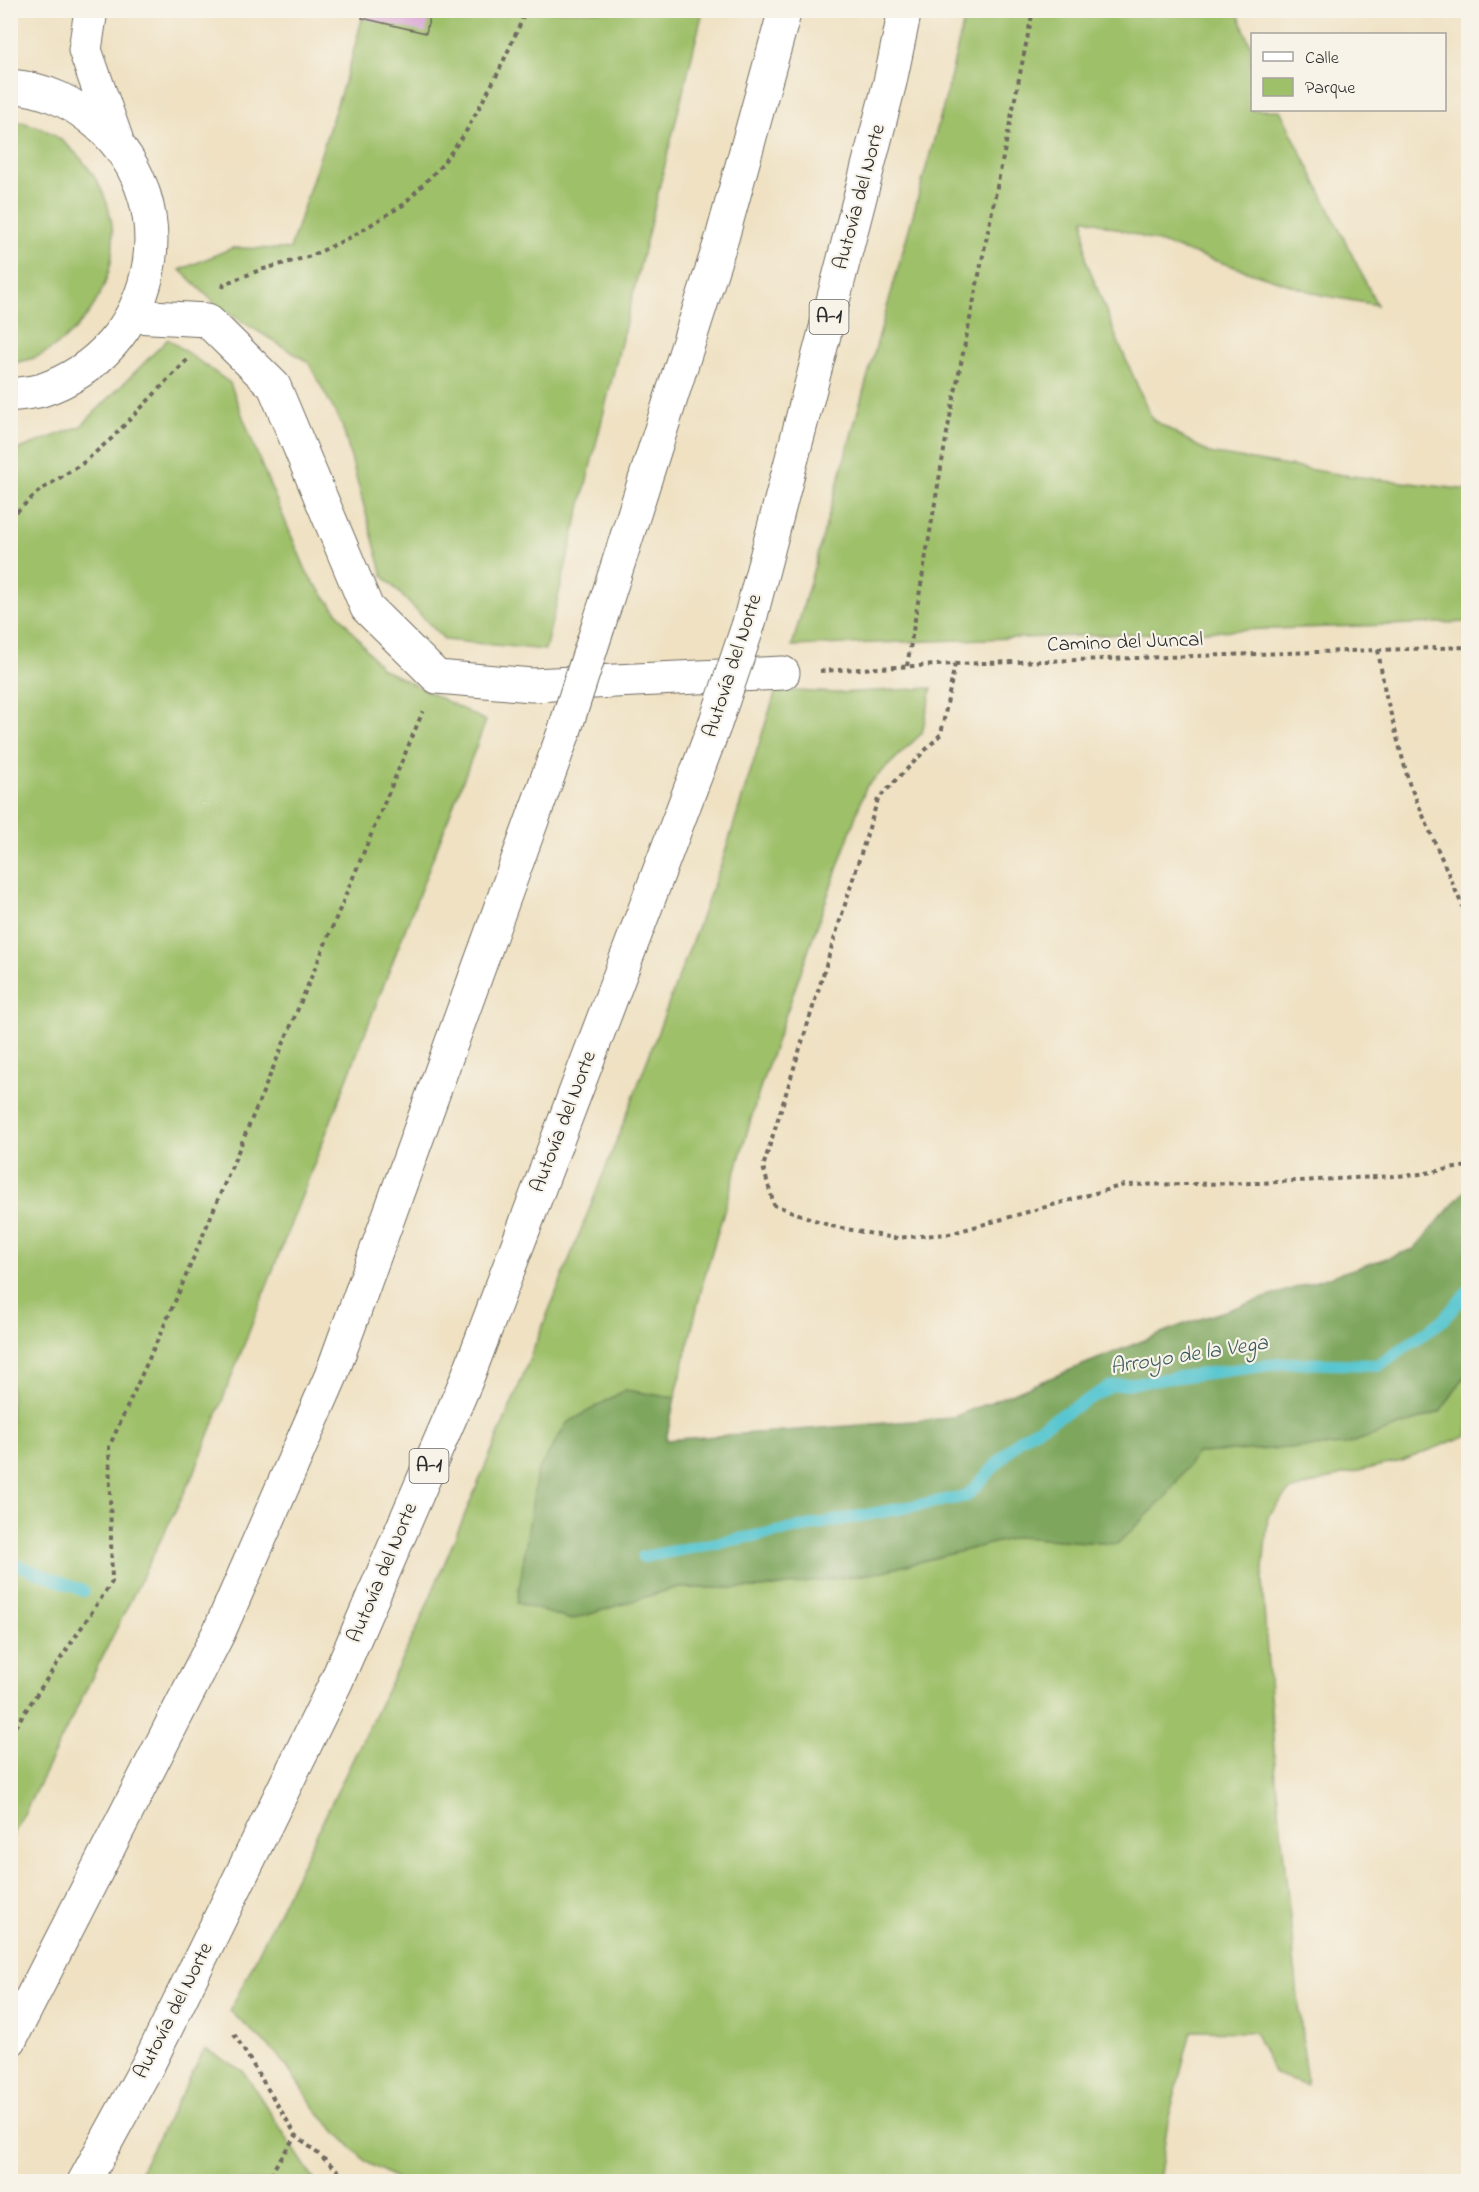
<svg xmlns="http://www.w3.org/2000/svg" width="1479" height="2192" font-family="'Indie Flower',sans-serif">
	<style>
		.green { fill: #9ec069; stroke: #64764a; stroke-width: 1.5 }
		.forest { fill: #7ea65d; stroke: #546844; stroke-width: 1.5 }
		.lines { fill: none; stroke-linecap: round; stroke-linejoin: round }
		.stream { stroke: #59c6d0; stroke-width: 12 }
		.building { fill: #dbacd7 }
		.minor-casing { stroke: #706b60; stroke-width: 35 }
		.highway-casing { stroke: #706b60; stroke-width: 35 }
		.path { stroke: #706b60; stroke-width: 4; stroke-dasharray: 4.5 4.5; stroke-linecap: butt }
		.minor { stroke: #fff; stroke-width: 33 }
		.highway { stroke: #fff; stroke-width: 33 }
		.highway-bridge-casing { stroke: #706b60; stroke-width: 35; stroke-linecap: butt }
		.highway-bridge { stroke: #fff; stroke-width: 33 }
		.labels { text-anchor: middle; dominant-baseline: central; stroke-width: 4.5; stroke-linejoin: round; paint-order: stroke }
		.shield { fill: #f7f3e8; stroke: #686764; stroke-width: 1.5 }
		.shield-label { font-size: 20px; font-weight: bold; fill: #2b2b2b }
		.street-label { font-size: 21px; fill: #2b2b2b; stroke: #f7f3e8 }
		.water-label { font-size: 22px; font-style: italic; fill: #395a5d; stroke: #f7f3e8 }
	</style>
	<rect width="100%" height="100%" fill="#f7f3e8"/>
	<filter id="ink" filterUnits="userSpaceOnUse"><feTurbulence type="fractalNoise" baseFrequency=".0167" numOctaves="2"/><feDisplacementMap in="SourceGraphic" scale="12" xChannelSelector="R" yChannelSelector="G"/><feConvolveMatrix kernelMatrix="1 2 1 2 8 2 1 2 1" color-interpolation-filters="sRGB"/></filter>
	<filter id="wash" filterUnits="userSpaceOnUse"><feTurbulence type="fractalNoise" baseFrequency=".008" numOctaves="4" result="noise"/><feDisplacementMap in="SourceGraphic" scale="24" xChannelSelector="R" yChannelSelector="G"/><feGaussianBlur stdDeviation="1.35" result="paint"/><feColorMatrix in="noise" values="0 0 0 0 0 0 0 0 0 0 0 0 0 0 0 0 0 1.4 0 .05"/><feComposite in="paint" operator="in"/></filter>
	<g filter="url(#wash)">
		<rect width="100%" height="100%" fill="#efe1c2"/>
		<path class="green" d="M364 11H703L545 650 445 640 383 576 342 425 308 362 220 308 180 270 232 248 290 249 351 61Z
			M966 11H1237L1252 49V110H1280L1377 305 1321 295 1084 218 1086 260 1117 339 1152 419 1209 453 1344 475 1468 490V529L1465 561 1468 622 792 646 944 104Z
			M11 120C20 122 32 124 41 128 61 137 77 153 89 169 137 234 109 318 41 355 32 360 20 361 11 364Z
			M168 339 230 383 261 464 308 575 381 668 486 721 195 1471 11 1840V452L81 426Z
			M932 688 922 733 866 787 762 1082 705 1275 675 1398 625 1390 571 1620 675 1588H765L875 1573 1017 1537 1117 1544 1197 1453 1345 1445 1440 1412 1468 1371V1435L1402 1461 1345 1474 1290 1491 1268 1516 1262 1580 1276 1779 1307 2085 1275 2074 1254 2032 1191 2031 1168 2121 1159 2181H401L366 2162 320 2115 280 2057 230 2011 418 1626 518 1388 622 1127 722 862 776 690 838 693Z
			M205 2049 243 2071 315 2181H135Z"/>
		<path class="forest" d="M1468 1187V1371L1440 1412 1345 1445 1197 1453 1165 1498 1117 1544 1017 1537 875 1573 765 1588H674L571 1620 517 1603 537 1472 567 1423 625 1390 675 1398 666 1440 951 1418 1182 1325 1414 1249Z"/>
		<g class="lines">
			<path class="stream" d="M643 1557 967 1496 1020 1439 1111 1386 1285 1363 1379 1365 1442 1321 1468 1291
				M10 1562 84 1591"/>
		</g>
		<g id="blocks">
			<path class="building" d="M364 10H431L426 33 362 18Z"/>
		</g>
	</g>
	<g filter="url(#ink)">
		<use href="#blocks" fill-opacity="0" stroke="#706b60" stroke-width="1.5"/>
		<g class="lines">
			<defs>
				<path id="minor" d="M91 10 85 50 116 138
					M10 86C46 89 73 102 100 126 189 208 156 351 42 390 33 393 21 393 10 395
					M133 316 207 320 274 386 367 608 437 677 532 685 783 673"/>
				<path id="highway" d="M749 623 890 82 905 10
					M598 627 722 238 785 10
					M10 2040 219 1632 331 1376 564 732
					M84 2182 150 2061 336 1682 466 1381 715 724"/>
			</defs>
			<use href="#minor" class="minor-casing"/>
			<use href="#highway" class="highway-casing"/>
			<path class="path" d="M223 288 224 284 260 270 311 256 351 237 403 205 440 167 464 135 498 73 522 20 524 10
				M10 518 39 491 83 463 112 438 190 357
				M1378 650 1385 692 1409 783 1468 919
				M955 664 941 734 878 799 763 1167 774 1205 831 1226 894 1238 949 1234 1124 1185 1259 1183 1414 1175 1468 1166
				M907 666 948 427 1033 10
				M820 671 955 664 1468 647
				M10 1734 112 1582 109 1447 177 1297 423 711
				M234 2034 296 2135 351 2182
				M265 2182 296 2135"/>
			<use href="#minor" class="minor"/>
			<use href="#highway" class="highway"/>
			<defs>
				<path id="highway-bridge" d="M715 724 749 623
					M564 732 598 627"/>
			</defs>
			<use href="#highway-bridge" class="highway-bridge-casing"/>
			<use href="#highway-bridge" class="highway-bridge"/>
		</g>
	</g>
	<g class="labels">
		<g class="shield">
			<rect x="809.5" y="300" width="39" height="34" rx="4.5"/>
			<rect x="409.5" y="1449" width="39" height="34" rx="4.5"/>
		</g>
		<g class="shield-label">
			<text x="829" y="317">A-1</text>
			<text x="429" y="1466">A-1</text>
		</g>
		<g class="street-label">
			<text transform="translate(860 197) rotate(-75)">Autovía del Norte</text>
			<text transform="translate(1125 643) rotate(-2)">Camino del Juncal</text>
			<text transform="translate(733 666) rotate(-72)">Autovía del Norte</text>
			<text transform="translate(564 1122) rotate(-69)">Autovía del Norte</text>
			<text transform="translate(383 1573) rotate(-67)">Autovía del Norte</text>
			<text transform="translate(174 2011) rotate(-63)">Autovía del Norte</text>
		</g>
		<g class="water-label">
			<text transform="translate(1189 1356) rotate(-9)">Arroyo de la Vega</text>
		</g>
	</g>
	<rect width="1479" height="2192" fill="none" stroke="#f7f3e8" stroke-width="36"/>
	<rect x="1251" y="33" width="195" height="78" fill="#f7f3e8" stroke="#a5a39c" stroke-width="1.5"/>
	<rect x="1263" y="52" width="30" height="9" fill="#ffffff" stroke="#a5a39c" stroke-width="1.5"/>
	<text x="1305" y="63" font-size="18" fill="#2b2b2b">Calle</text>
	<rect x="1263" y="78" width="30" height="18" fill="#9ec069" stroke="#a5a39c" stroke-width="1.5"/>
	<text x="1305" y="93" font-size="18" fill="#2b2b2b">Parque</text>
</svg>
